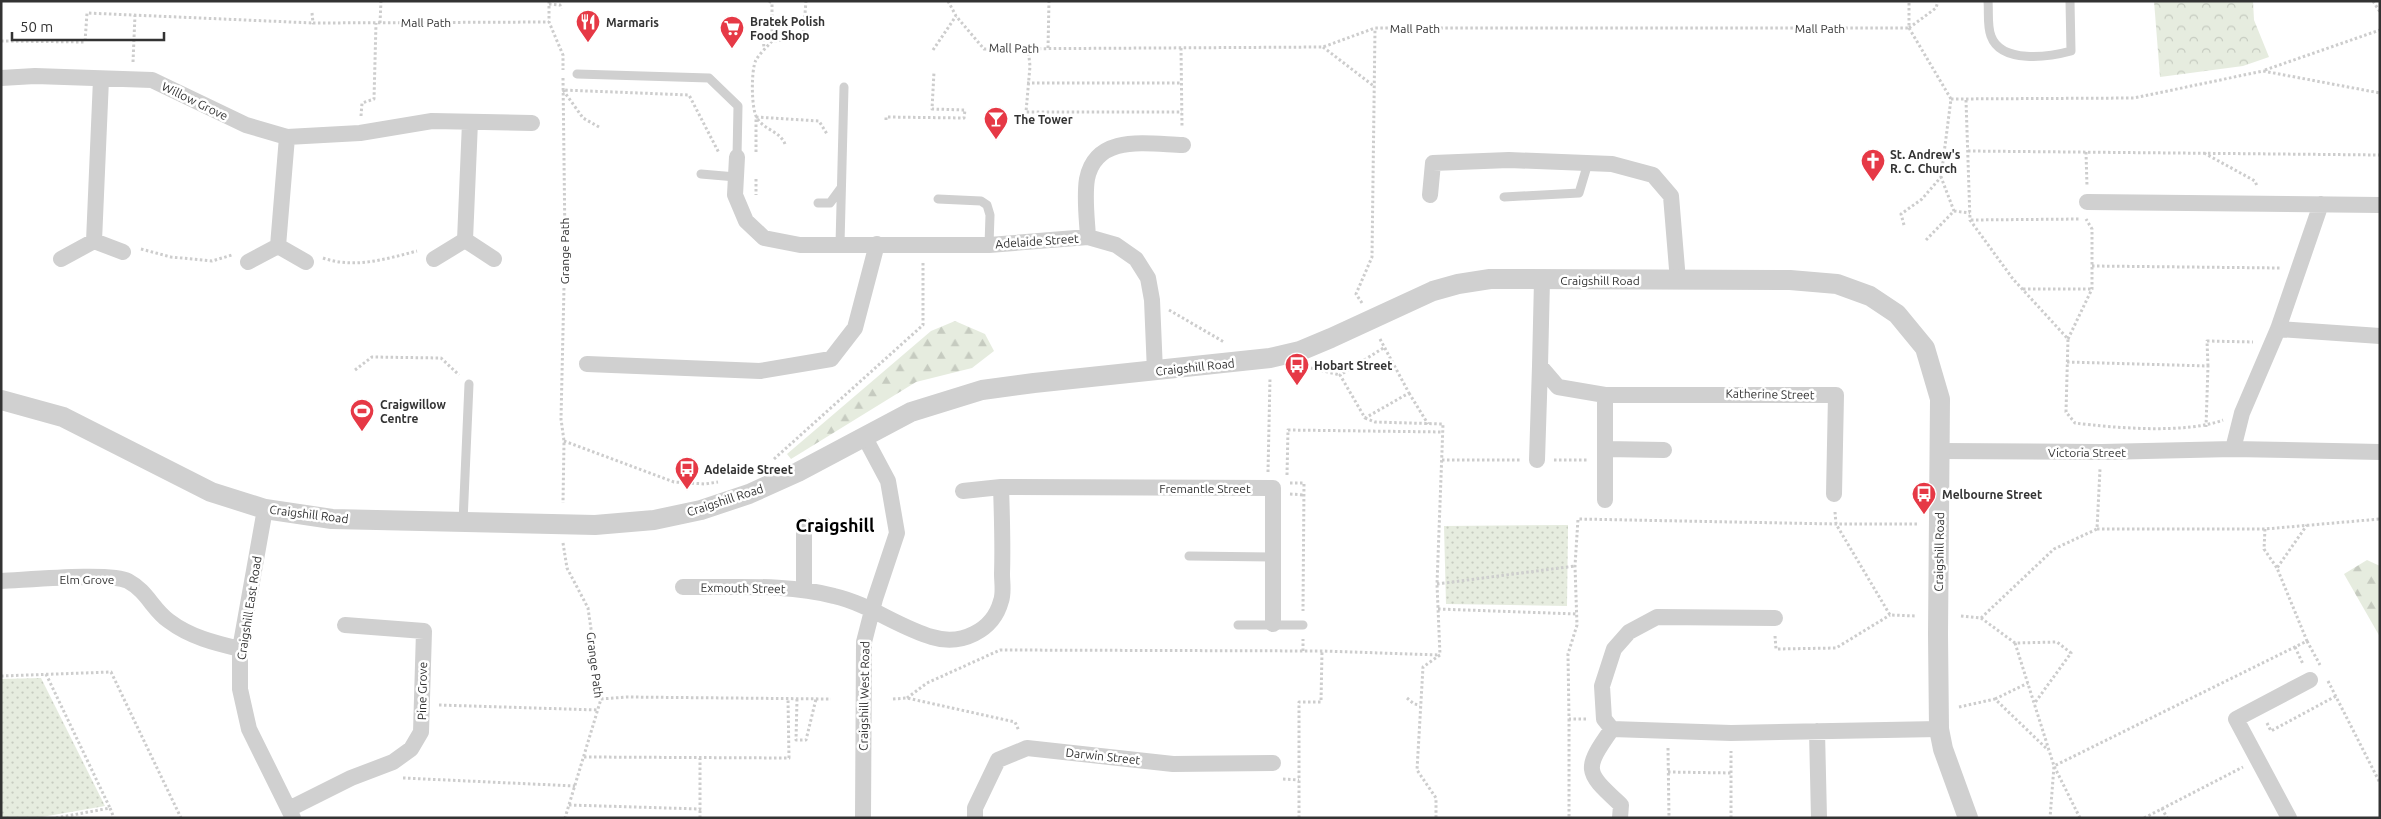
<svg xmlns="http://www.w3.org/2000/svg" width="2381" height="819" font-family="Ubuntu,sans-serif">
	<style>
		.grass { fill: url(#grass-dots) }
		.forest { fill: url(#forest-firs) }
		.park { fill: url(#park-crowns) }
		.lines { fill: none; stroke-linecap: round; stroke-linejoin: round }
		.path { stroke: #cdcdcd; stroke-width: 3; stroke-dasharray: 2.5 2.5; stroke-linecap: butt }
		.service { stroke: #d0d0d0; stroke-width: 9 }
		.minor { stroke: #d0d0d0; stroke-width: 16 }
		.tertiary { stroke: #d0d0d0; stroke-width: 20 }
		.labels { text-anchor: middle; dominant-baseline: central; stroke-width: 5; stroke-linejoin: round; paint-order: stroke }
		.poi-label { font-size: 12px; font-weight: bold; fill: #333; stroke: #fff; text-anchor: start }
		.street-label { font-size: 12px; fill: #333; stroke: #fff }
		.district-label { font-size: 18px; font-weight: bold; fill: #000; stroke: #fff }
	</style>
	<defs>
		<pattern id="grass-dots" width="8" height="8" patternUnits="userSpaceOnUse" patternTransform="scale(1.25)"><rect width="8" height="8" fill="#e6ecdf"/><path d="M2 2h.1M6 6h.1" fill="none" stroke="#c6cbc0" stroke-width="1.8" stroke-linecap="round"/></pattern>
		<pattern id="forest-firs" width="22" height="20" patternUnits="userSpaceOnUse" patternTransform="scale(1.25)"><rect width="22" height="20" fill="#e6ecdf"/><path d="M5 1l3.5 6h-7zM16 11l3.5 6h-7z" fill="#c6cbc0"/></pattern>
		<pattern id="park-crowns" width="20" height="18" patternUnits="userSpaceOnUse" patternTransform="scale(1.25)"><rect width="20" height="18" fill="#e6ecdf"/><path d="M2 6a3 3 0 1 1 6 0M12 15a3 3 0 1 1 6 0" fill="none" stroke="#c6cbc0"/></pattern>
	</defs>
	<rect width="100%" height="100%" fill="#fff"/>
	<path class="grass" d="M1568 525 1567 606 1446 604 1444 526Z
		M41 678 105 806 36 818 1 817V679Z"/>
	<path class="forest" d="M955 321 985 334 994 351 972 368 916 382 791 459 787 454 931 331Z
		M2367 560 2380 566V637L2344 574Z"/>
	<path class="park" d="M2154 1H2253L2254 20 2269 57 2243 66 2160 77Z"/>
	<g class="lines">
		<path class="path" d="M549 1V22L563 55V70
			M769 1 772 3V41
			M948 1 956 16 984 49 1323 47 1375 28H1909
			M2373 1 2380 12
			M549 4 560 5 561 9
			M312 13 313 23 549 22
			M380 23 381 1
			M1909 28 1936 8 1938 1
			M763 34 764 49
			M1 41 85 42 87 13 313 23
			M1323 47 1375 87
			M1028 48 1030 66 1026 112H1182
			M1048 48 1049 1
			M1181 48 1182 127
			M933 50 956 16
			M133 62 135 15
			M2265 70 2380 30
			M563 78 565 243 561 419 564 441 563 503
			M1027 83H1182
			M1951 99 2134 98 2263 71 2380 93
			M1966 100 1970 220 2013 279 2068 339 2066 412 2075 423C2114 428 2187 434 2223 420
			M361 116 362 103 374 99 376 23
			M886 120V117L964 118 965 110 932 109 934 72
			M599 127 583 118 563 90 689 95 719 153
			M785 144C780 131 764 130 757 118 751 109 751 69 756 60 760 53 767 47 772 41L803 39 806 1
			M1968 151 2380 155
			M756 152V117L819 121 827 134
			M2086 152 2087 186
			M2204 153 2255 181 2257 186
			M756 179V195
			M1954 211 1970 213
			M1971 220 2080 219
			M1904 225 1901 214 1922 199 1941 177 1951 99 1909 28V1
			M1926 240 1954 211 1941 177
			M141 249 171 257 212 261 232 255
			M323 258C354 269 386 259 417 251
			M2092 266 2281 268
			M2023 289H2092
			M1362 303 1356 294 1372 257 1375 29
			M1169 310 1224 342
			M1380 339 1409 393 1365 418 1340 375 1385 347
			M2068 339 2092 289V229L2086 219
			M2067 362 2208 366 2206 427
			M2208 366 2207 341 2253 342
			M1311 368 1340 375
			M355 370 372 357 441 358 459 375
			M1409 393 1428 424
			M1365 418 1375 422 1443 424 1437 584 1440 655 1423 667 1417 770 1436 798V818
			M564 441 674 482 705 484 718 482
			M774 459 923 325V262
			M1442 460H1520
			M1554 460H1588
			M1268 472 1270 378
			M1287 475 1288 430 1443 432
			M1290 483H1304L1303 611
			M1290 494 1304 495
			M1835 512 1836 524 1890 615 1916 616
			M2097 529H2265L2380 519
			M2265 529 2264 549 2277 568
			M563 543 567 568 588 608 601 699 565 818
			M1437 584 1575 566
			M1438 609 1577 614
			M1961 616 1981 618 2015 643 2057 642 2071 653 2034 704
			M1981 618 2054 549 2097 529 2100 469
			M1775 636 1776 649 1836 648 1890 615
			M2307 641 2320 665
			M2015 643 2054 766 2050 818
			M2295 647 2303 664
			M1303 651V639
			M46 674 110 808
			M1 676 111 672 181 818
			M2328 681 2380 783
			M907 698 927 683 1000 650 1322 651 1440 655
			M1407 698 1414 704 1420 705
			M601 699 627 697 831 699
			M797 699 796 740H806L816 699
			M893 699 907 698 1015 722 1019 731
			M1995 699 2028 683
			M439 705 598 710
			M1959 707 1995 699 2048 750
			M1569 719V817L1571 818
			M1586 719H1569L1568 654 1577 625 1575 566 1578 519 1836 524H1919
			M2267 723 2271 731 2336 696
			M1668 748 1669 818
			M584 757 789 758 788 699
			M1668 772 1731 773
			M403 778 575 786
			M1283 779 1299 780
			M569 805 700 809V758
			M2162 808 2167 818
			M56 818 110 808 114 818
			M700 818V809
			M1299 818V702H1321L1322 651
			M1731 818V751
			M2080 818 2054 766 2307 641 2277 568 2307 525
			M2144 818 2243 767"/>
		<path class="service" d="M1988 1C1989 12 1987 26 1991 36 2001 64 2049 57 2071 51L2070 1
			M577 74 709 78 738 106 737 157
			M701 174 736 177
			M1504 197 1579 193 1588 163
			M938 199 981 201 987 205 990 215 989 245
			M818 203H830L841 188
			M840 244 844 87
			M463 522 469 384
			M1189 556 1272 557
			M1238 625H1303"/>
		<path class="minor" d="M1 78 35 76 152 80 246 125 287 137 360 133 432 121 532 123
			M101 79 94 241 123 252
			M737 157 735 195 746 221 764 238 800 245H989L1088 237 1116 245 1136 259 1148 278 1152 300 1155 372
			M1430 195 1433 163 1509 160 1612 164 1653 175 1671 196 1678 281
			M2087 202 2380 205
			M1088 237C1087 219 1084 197 1087 179 1096 133 1148 144 1183 145
			M465 240 494 259
			M278 246 306 262
			M61 259 94 241
			M434 259 465 240 470 122
			M248 262 278 246 287 137
			M1542 280 1540 366 1558 387 1605 395H1836L1834 494
			M2278 329 2380 336
			M587 364 760 371 831 359 855 328 877 244
			M1606 449 1664 450
			M2233 449 2242 413 2278 329 2321 204
			M1940 451 2102 452 2233 449 2380 452
			M1537 460 1540 366
			M963 491 1001 487
			M1605 500V395
			M265 509 240 649V689L249 729 293 818
			M1 581C26 580 111 572 128 581 147 591 153 610 169 621 190 637 215 643 240 649
			M683 587C732 588 786 583 834 596 869 604 898 627 932 637 961 646 993 631 1001 601 1004 593 1002 583 1002 574 1003 545 1002 516 1001 487L1273 488V624
			M804 589V525
			M1612 729 1731 733 1939 729
			M1817 731 1819 818
			M289 809 351 778 393 762 411 749 421 732 424 631 345 625
			M863 818 864 642 875 599 897 533 888 481 864 436
			M975 818V808L998 760 1027 748 1173 764 1273 763
			M1620 818 1621 805C1586 772 1582 771 1612 729L1604 719 1602 686 1614 649 1629 632 1657 617 1775 618
			M2289 818 2236 719 2310 680"/>
		<path class="tertiary" d="M1 400 63 417 211 492 265 509 332 519 595 525 654 520 701 510 749 494 798 472 911 412 982 390 1034 383 1270 358 1300 351 1331 338 1433 291 1458 284 1490 279 1790 280 1837 284 1870 296 1897 314 1925 348 1940 399 1938 634 1939 729 1943 749 1968 818"/>
	</g>
	<defs>
		<symbol id="restaurant-pin" viewBox="-11 -11 22 30"><path d="M0 17L-7.5 6A9.5 9.5 0 1 1 7.5 6Z" fill="#e63946" stroke="#fff"/><path d="M-5-6h1v4h1v-4h1v4h1v-4h1v5L-1.5 .5V6h-2V.5L-5-1ZM5-6V6H3V1.5H1.5Q1.5-4 5-6Z" fill="#fff"/></symbol>
		<symbol id="supermarket-pin" viewBox="-11 -11 22 30"><path d="M0 17L-7.5 6A9.5 9.5 0 1 1 7.5 6Z" fill="#e63946" stroke="#fff"/><path d="M-6-5.5h2.5l.6 2H6L4.5 2H-2.5L-4.4-4H-6ZM-1.5 3.2a1.3 1.3 0 1 0 .1 0ZM3 3.2a1.3 1.3 0 1 0 .1 0Z" fill="#fff"/></symbol>
		<symbol id="bar-pin" viewBox="-11 -11 22 30"><path d="M0 17L-7.5 6A9.5 9.5 0 1 1 7.5 6Z" fill="#e63946" stroke="#fff"/><path d="M-6-5H6L.8 .8V4.5H3.5V6h-7V4.5H-.8V.8Z" fill="#fff"/></symbol>
		<symbol id="church-pin" viewBox="-11 -11 22 30"><path d="M0 17L-7.5 6A9.5 9.5 0 1 1 7.5 6Z" fill="#e63946" stroke="#fff"/><path d="M-1.2-6h2.4v3.5h3.3v2.4h-3.3V6h-2.4V-.1h-3.3v-2.4h3.3Z" fill="#fff"/></symbol>
		<symbol id="bus-pin" viewBox="-11 -11 22 30"><path d="M0 17L-7.5 6A9.5 9.5 0 1 1 7.5 6Z" fill="#e63946" stroke="#fff"/><path d="M-5-6H5V4H4V6H2V4H-2V6H-4V4H-5ZM-3.5-4V0h7V-4ZM-3.5 1.2v1.5H-2V1.2ZM2 1.2v1.5H3.5V1.2Z" fill="#fff"/></symbol>
		<symbol id="stadium-pin" viewBox="-11 -11 22 30"><path d="M0 17L-7.5 6A9.5 9.5 0 1 1 7.5 6Z" fill="#e63946" stroke="#fff"/><path d="M0-5a6.5 5 0 1 0 0 10a6.5 5 0 1 0 0-10ZM-3.5-1.8h7v3.6h-7Z" fill="#fff"/></symbol>
	</defs>
	<g fill-rule="evenodd">
		<use href="#restaurant-pin" x="574" y="8" width="28" height="38"/>
		<use href="#supermarket-pin" x="718" y="14" width="28" height="38"/>
		<use href="#bar-pin" x="982" y="105" width="28" height="38"/>
		<use href="#church-pin" x="1859" y="147" width="28" height="38"/>
		<use href="#bus-pin" x="1283" y="351" width="28" height="38"/>
		<use href="#stadium-pin" x="348" y="397" width="28" height="38"/>
		<use href="#bus-pin" x="673" y="455" width="28" height="38"/>
		<use href="#bus-pin" x="1910" y="480" width="28" height="38"/>
	</g>
	<g class="labels">
		<g class="poi-label">
			<text x="750" y="21">Bratek Polish<tspan x="750" dy="14">Food Shop</tspan></text>
			<text x="606" y="22">Marmaris</text>
			<text x="1014" y="119">The Tower</text>
			<text x="1890" y="154">St. Andrew's<tspan x="1890" dy="14">R. C. Church</tspan></text>
			<text x="1314" y="365">Hobart Street</text>
			<text x="380" y="404">Craigwillow<tspan x="380" dy="14">Centre</tspan></text>
			<text x="704" y="469">Adelaide Street</text>
			<text x="1942" y="494">Melbourne Street</text>
		</g>
		<g class="street-label">
			<text x="426" y="22">Mall Path</text>
			<text x="1415" y="28">Mall Path</text>
			<text x="1820" y="28">Mall Path</text>
			<text transform="translate(1014 48) rotate(1)">Mall Path</text>
			<text transform="translate(195 101) rotate(26)">Willow Grove</text>
			<text transform="translate(1037 241) rotate(-4)">Adelaide Street</text>
			<text transform="translate(564 251) rotate(-90)">Grange Path</text>
			<text x="1600" y="280">Craigshill Road</text>
			<text transform="translate(1195 367) rotate(-6)">Craigshill Road</text>
			<text transform="translate(1770 394) rotate(1)">Katherine Street</text>
			<text x="2087" y="452">Victoria Street</text>
			<text x="1205" y="488">Fremantle Street</text>
			<text transform="translate(725 500) rotate(-18)">Craigshill Road</text>
			<text transform="translate(309 514) rotate(7)">Craigshill Road</text>
			<text transform="translate(1939 552) rotate(-89)">Craigshill Road</text>
			<text x="87" y="579">Elm Grove</text>
			<text transform="translate(743 588) rotate(1)">Exmouth Street</text>
			<text transform="translate(249 608) rotate(-81)">Craigshill East Road</text>
			<text transform="translate(595 665) rotate(83)">Grange Path</text>
			<text transform="translate(422 691) rotate(-89)">Pine Grove</text>
			<text transform="translate(864 696) rotate(-89)">Craigshill West Road</text>
			<text transform="translate(1103 756) rotate(6)">Darwin Street</text>
		</g>
		<g class="district-label">
			<text x="835" y="525">Craigshill</text>
		</g>
	</g>
	<rect width="2381" height="819" fill="none" stroke="#333333" stroke-width="5"/>
	<path d="M12 32v8h152v-8" fill="none" stroke="#333333" stroke-width="2.5"/>
	<text x="20" y="32" font-size="15" fill="#333333" stroke="#ffffff" stroke-width="4" paint-order="stroke">50 m</text>
</svg>
